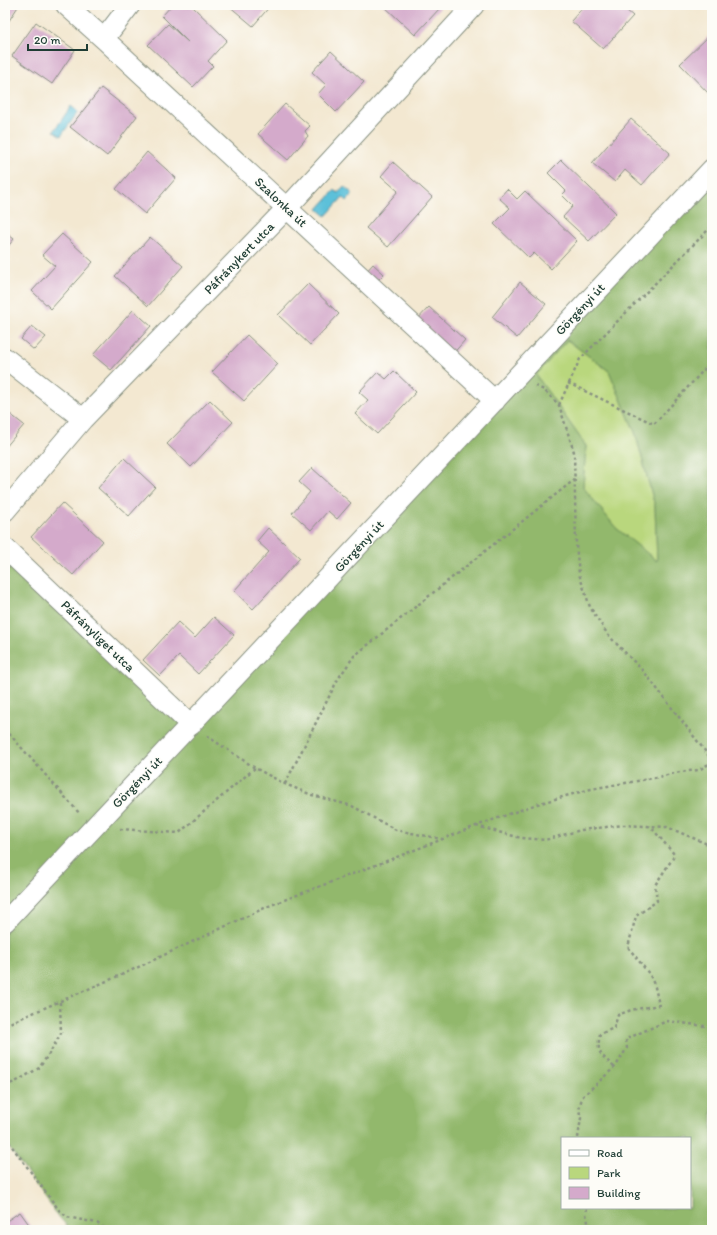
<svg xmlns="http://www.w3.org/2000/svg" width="717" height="1235" font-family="Itim,sans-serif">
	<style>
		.green { fill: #b9d77d; stroke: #6c8a58 }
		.forest { fill: #92b86c; stroke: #587a50; fill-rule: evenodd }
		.water { fill: #5bc0d9; stroke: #3d7e86 }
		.building { fill: #d4aacb }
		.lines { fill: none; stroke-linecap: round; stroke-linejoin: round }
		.minor-casing { stroke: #899282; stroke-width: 22 }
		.path { stroke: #899282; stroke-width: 2.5; stroke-dasharray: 3 3; stroke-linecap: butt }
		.minor { stroke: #fff; stroke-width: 20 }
		.labels { text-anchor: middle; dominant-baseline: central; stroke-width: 3; stroke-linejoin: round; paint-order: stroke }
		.street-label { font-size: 13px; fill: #1f3d34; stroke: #fdfcf7 }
	</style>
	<rect width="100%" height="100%" fill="#fdfcf7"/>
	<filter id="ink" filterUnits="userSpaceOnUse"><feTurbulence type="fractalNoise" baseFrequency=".025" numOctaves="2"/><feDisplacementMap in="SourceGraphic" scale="8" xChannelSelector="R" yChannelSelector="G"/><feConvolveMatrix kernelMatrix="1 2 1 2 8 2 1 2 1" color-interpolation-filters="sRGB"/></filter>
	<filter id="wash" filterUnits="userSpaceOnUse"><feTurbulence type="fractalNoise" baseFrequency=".012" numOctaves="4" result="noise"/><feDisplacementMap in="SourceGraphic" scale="16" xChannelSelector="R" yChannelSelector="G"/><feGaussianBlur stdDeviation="0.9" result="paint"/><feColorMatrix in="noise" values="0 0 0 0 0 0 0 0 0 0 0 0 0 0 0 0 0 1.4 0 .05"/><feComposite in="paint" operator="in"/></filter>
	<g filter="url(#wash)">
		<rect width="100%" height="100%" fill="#f3e8d1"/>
		<path class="green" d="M567 340 609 371 635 432 655 506 657 562 616 528 583 487 586 446 536 375Z"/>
		<path class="forest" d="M712 169V1230H71L59 1217 5 1142V548L191 724ZM567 340 609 371 635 432 655 506 657 561 616 528 583 487 586 446 536 375ZM562 1138H690V1208H562Z"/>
		<path class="water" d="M71 106 78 112 61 136 54 131Z
			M344 186 353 194 347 201 343 197 326 216 318 209 335 190 338 193Z"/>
		<g id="blocks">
			<path class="building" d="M5 5H19L5 27Z
				M172 5H191L227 40 208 61 213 66 193 87 148 45 168 24 188 42 162 16Z
				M228 5H271L253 26Z
				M383 5H437L440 8 415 35Z
				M585 5H620L633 16 603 49 571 21Z
				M36 22 75 50 52 84 12 56Z
				M712 33V97L680 64Z
				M331 51 364 82 336 112 318 94 326 85 312 72Z
				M101 88 137 116 107 156 70 127Z
				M285 104 310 126 305 131 308 136 288 160 258 134Z
				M631 119 670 153 642 185 625 170 615 182 592 163Z
				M147 152 176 178 145 214 116 189Z
				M561 160 616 213 589 241 563 217 573 206 562 195 566 191 548 173Z
				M393 162 432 197 388 247 366 228 398 191 381 176Z
				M507 189 517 199 525 191 577 241 551 269 534 253 529 258 494 224 510 208 499 198Z
				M5 232 14 239 5 250Z
				M62 234 93 262 51 309 32 291 55 266 42 255Z
				M150 237 183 266 148 306 115 276Z
				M373 264 384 274 376 282 365 273Z
				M520 282 546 304 517 338 492 317Z
				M308 284 339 314 310 345 278 315Z
				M429 307 465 340 451 356 415 322Z
				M133 310 151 326 111 370 93 355Z
				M32 326 46 337 34 350 21 339Z
				M247 335 278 364 244 401 212 372Z
				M394 371 416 392 377 434 355 414 368 400 359 392 378 372 386 379Z
				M210 400 233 422 191 467 167 444Z
				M5 410 24 425 5 448Z
				M124 458 155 487 129 516 98 488Z
				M312 468 351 503 337 519 328 511 311 530 292 513 310 492 299 482Z
				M62 503 103 541 73 575 31 537Z
				M268 528 300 558 253 609 234 591 269 552 257 541Z
				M214 617 234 635 198 674 179 656 160 676 143 660 178 622 195 638Z
				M20 1212 33 1230H5V1222Z"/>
		</g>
	</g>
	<g filter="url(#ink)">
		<use href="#blocks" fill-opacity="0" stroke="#899282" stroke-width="1"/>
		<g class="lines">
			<defs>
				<path id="minor" d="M66 5 104 39 495 401
					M104 39 130 5
					M5 358 83 419
					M5 511 83 419 287 208 474 5
					M5 548 191 725
					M5 922 712 169"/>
			</defs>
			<use href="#minor" class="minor-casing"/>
			<path class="path" d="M568 383 654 424 712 361
				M535 386 544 390 559 405 574 452 576 544 579 574 590 607 608 635 645 673 712 760
				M559 405 580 359 712 226
				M5 729 80 814
				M207 736 255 768 285 784 312 795 352 806 396 830 442 839
				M285 784 338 679 354 656 574 480
				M476 826 521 838 545 840 581 830 623 825 667 827 712 846
				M120 829 179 833 255 768
				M5 1025 130 971 271 905 389 860 476 826 537 804 591 789 654 778 680 772 699 770 712 762
				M614 1067C601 1054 596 1054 600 1034L614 1028 618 1015 631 1010 659 1005 655 987 650 975 628 947 636 916 657 901 655 885 673 858 674 854 650 826
				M5 1086 17 1081 39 1068 51 1051 61 1033 60 1002
				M5 1137 59 1210 67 1217 97 1223 107 1230
				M578 1138 581 1118 579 1110 582 1097 616 1066 627 1048 626 1039 667 1021 712 1027
				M587 1208 586 1214 590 1230"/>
			<use href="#minor" class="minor"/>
		</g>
	</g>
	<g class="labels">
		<g class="street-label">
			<text transform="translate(281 202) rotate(43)">Szalonka út</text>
			<text transform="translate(239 258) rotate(-46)">Páfránykert utca</text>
			<text transform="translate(580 309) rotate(-47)">Görgényi út</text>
			<text transform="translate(359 546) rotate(-47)">Görgényi út</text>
			<text transform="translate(98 636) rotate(44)">Páfrányliget utca</text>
			<text transform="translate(137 782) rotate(-46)">Görgényi út</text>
		</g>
	</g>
	<rect width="717" height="1235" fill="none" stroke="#fdfcf7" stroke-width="20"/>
	<rect x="561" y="1137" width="130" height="72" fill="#fdfcf7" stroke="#a4b0a9"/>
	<rect x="569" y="1150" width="20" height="6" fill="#ffffff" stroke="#a4b0a9"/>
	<text x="597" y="1157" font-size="12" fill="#1f3d34">Road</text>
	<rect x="569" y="1167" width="20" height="12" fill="#b9d77d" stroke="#a4b0a9"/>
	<text x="597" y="1177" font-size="12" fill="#1f3d34">Park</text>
	<rect x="569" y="1187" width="20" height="12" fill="#d4aacb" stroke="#a4b0a9"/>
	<text x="597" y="1197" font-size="12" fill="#1f3d34">Building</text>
	<path d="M28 44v6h59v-6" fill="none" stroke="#1f3d34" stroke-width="2"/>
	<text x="34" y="44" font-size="12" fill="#1f3d34" stroke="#fdfcf7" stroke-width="3" paint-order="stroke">20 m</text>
</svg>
